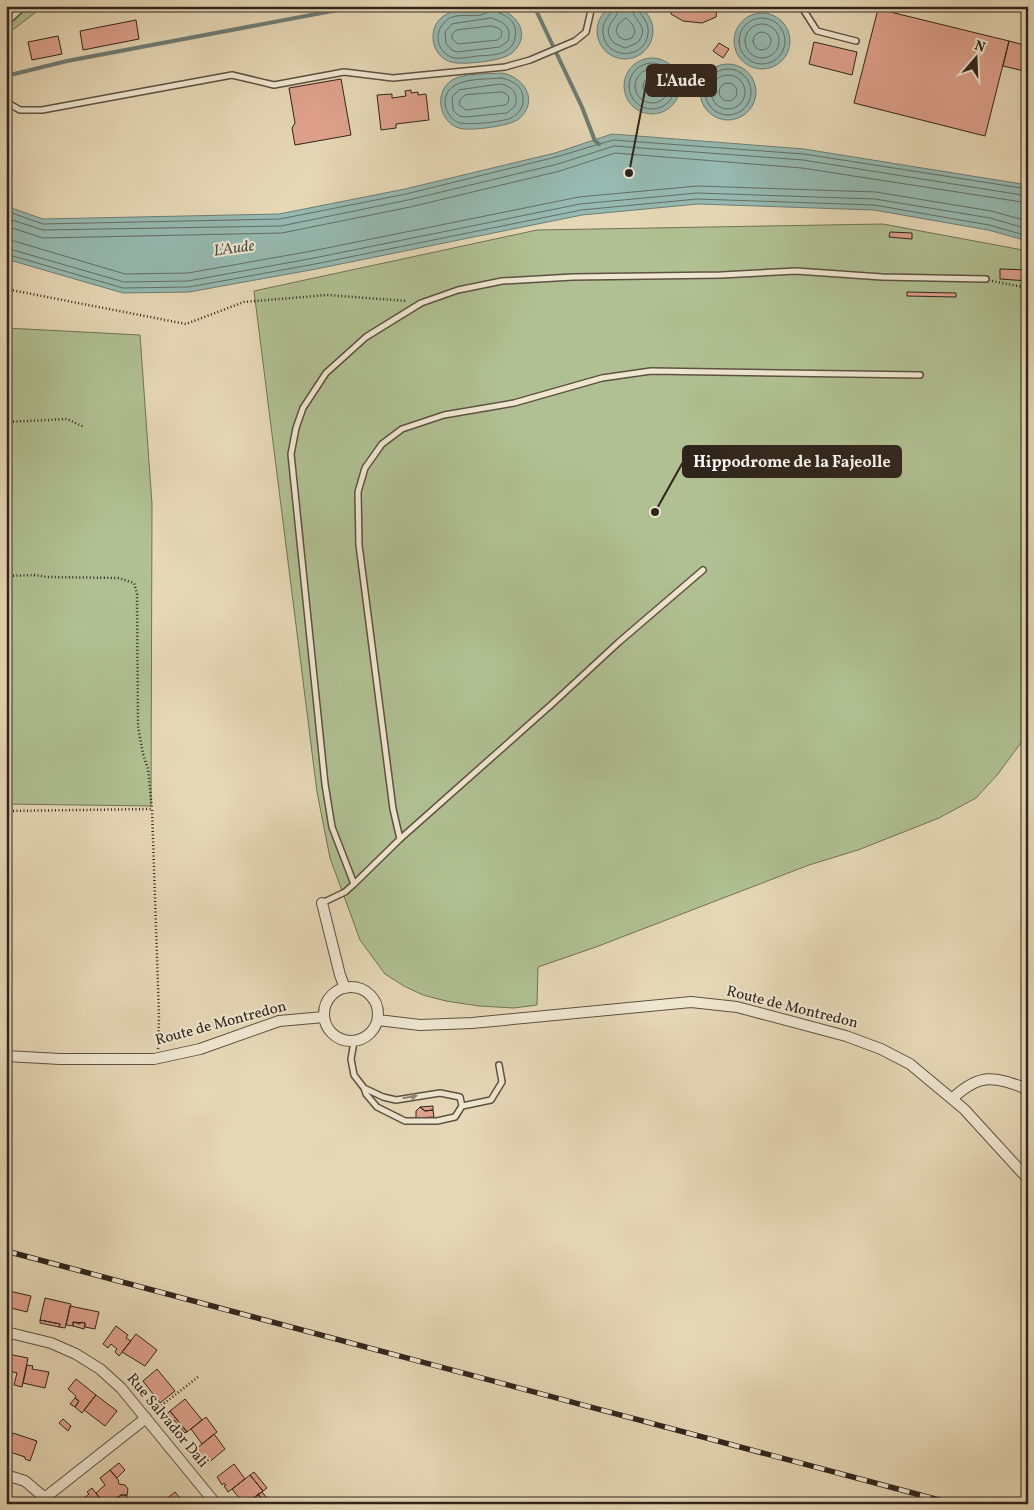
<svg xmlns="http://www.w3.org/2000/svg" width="1034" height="1510" font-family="Vollkorn,serif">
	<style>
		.green { fill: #b0c092; stroke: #707257 }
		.water { fill: #96b9b1; stroke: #6d7d75 }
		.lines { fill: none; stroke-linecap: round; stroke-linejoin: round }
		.shore { stroke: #626e66; stroke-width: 1 }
		.stream { stroke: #6d7d75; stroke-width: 4 }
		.building { fill: #e0a28e; stroke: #2f241c }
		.lane-casing { stroke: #5d5142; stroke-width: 8 }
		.street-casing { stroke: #5d5142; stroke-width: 12 }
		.path { stroke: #2f241c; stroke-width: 2.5; stroke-dasharray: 1 2.5; stroke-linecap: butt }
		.lane { stroke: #efe6d0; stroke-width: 5 }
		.street { stroke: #efe6d0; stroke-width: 10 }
		.rail-casing { stroke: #2f241c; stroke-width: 5.5 }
		.rail { stroke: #efe6d0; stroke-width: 4; stroke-dasharray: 11; stroke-linecap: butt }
		.oneway { fill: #8f8576 }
		.labels { text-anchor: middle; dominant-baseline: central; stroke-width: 4; stroke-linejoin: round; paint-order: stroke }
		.street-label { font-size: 15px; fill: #2f241c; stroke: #efe6d0 }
		.water-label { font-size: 16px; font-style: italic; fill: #4e5149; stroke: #efe6d0 }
		.leader { fill: none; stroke: #2f241c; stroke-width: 2 }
		.callout-dot { fill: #2f241c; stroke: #efe6d0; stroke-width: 2 }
		.callout { fill: #2f241c; stroke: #2f241c; stroke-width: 2 }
		.callout-label { font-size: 16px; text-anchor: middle; font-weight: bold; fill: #fff }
	</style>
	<rect width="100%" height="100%" fill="#e6d8b6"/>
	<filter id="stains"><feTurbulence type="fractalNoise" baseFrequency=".004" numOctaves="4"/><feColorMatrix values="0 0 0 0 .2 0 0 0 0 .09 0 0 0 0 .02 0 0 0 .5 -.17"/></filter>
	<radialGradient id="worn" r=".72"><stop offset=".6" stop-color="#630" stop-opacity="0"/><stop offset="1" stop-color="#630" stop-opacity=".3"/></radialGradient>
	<path class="green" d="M6 6H44L6 35Z
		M883 224 1028 251V733L998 774 976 798 939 818 858 850 809 865 596 947 538 967 537 1005 514 1008 479 1006 446 1001 423 995 404 986 385 974 360 940 330 858 317 792 254 291 537 230Z
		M6 328 140 335 152 504 151 806 6 804Z"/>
	<path class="water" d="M597 31a28 28 0 1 1 56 0a28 28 0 1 1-56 0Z
		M494 8C517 12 532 34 513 52 505 61 469 64 457 63 432 62 424 28 445 15 456 8 481 9 494 8Z
		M734 41a28 28 0 1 1 56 0a28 28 0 1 1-56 0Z
		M624 86a28 28 0 1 1 56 0a28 28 0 1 1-56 0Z
		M700 92a28 28 0 1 1 56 0a28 28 0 1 1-56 0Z
		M502 73C524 77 539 100 520 118 512 126 476 130 464 129 440 127 432 93 452 80 463 73 489 74 502 73Z
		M612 134 804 149 1028 185V241L988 230 874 210 698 204 582 215 316 269 189 292 123 293 6 259V206L43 219 279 214 405 189 555 153Z"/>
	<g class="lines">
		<path class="shore" d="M613 6C612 17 601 19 603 34 606 60 645 60 648 34 650 20 639 17 638 6
			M620 6C618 21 599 26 614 43L625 48 637 43C652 26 632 21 631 6
			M492 8C498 14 508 15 513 23 516 28 516 33 515 38 511 56 492 55 477 56 470 57 461 59 454 58 439 54 433 36 443 24 454 9 473 20 486 13 489 12 490 10 492 8Z
			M739 41a23 23 0 1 1 46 0a23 23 0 1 1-46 0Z
			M492 18C504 23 512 26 508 41L500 47 457 52 452 50 446 44 445 32 452 24Z
			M626 18 633 25 635 32 632 38 625 40 619 37 616 31 618 25Z
			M745 41a17 17 0 1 1 34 0a17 17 0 1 1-34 0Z
			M492 26 498 28 502 31 501 37 498 40 458 44 452 39V34L457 30Z
			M753 41a9 9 0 1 1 18 0a9 9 0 1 1-18 0Z
			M629 86a23 23 0 1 1 46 0a23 23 0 1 1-46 0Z
			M705 92a23 23 0 1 1 46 0a23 23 0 1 1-46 0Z
			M635 86a17 17 0 1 1 34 0a17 17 0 1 1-34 0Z
			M711 92a17 17 0 1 1 34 0a17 17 0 1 1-34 0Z
			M643 86a9 9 0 1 1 18 0a9 9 0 1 1-18 0Z
			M501 78C513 80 524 87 523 100 523 108 518 115 511 118 502 122 466 126 457 122 450 118 446 111 445 104 444 76 483 80 501 78Z
			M719 92a9 9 0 1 1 18 0a9 9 0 1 1-18 0Z
			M501 84C513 87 519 94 515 106L507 113 465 117 459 116 453 110 452 97 459 90Z
			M501 92 505 93 509 97 508 103 505 105 466 110 459 105 460 100 465 95Z
			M6 211 43 224 280 219 406 194 556 157 613 140 804 154 1028 189
			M6 218 43 230 281 226 408 200 558 164 614 146 803 160 1028 196
			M6 226 43 238 282 233 410 207 560 171 615 153 802 168 1028 203
			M6 240 14 241 125 274 188 273 312 251 579 197 697 186 876 192 991 211 1028 221
			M6 248 124 282 188 281 314 258 580 204 697 193 875 199 990 218 1028 229
			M6 254 123 288 189 287 315 264 581 210 697 199 874 205 989 225 1028 236"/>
		<path class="stream" d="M534 6 582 107 595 141 599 144
			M6 76 67 61 359 6"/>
	</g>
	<path class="building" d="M671 6 717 7 716 17 702 23 683 21 671 14Z
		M878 9 1009 41 985 136 854 103Z
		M136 20 139 39 83 50 80 31Z
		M58 36 62 54 32 60 28 42Z
		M1009 41 1028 46V72L1003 66Z
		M814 42 857 52 852 75 809 64Z
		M719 43 729 49 723 58 713 51Z
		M341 79 351 135 295 145 292 128 295 123 289 88Z
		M411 90V93L418 92V95L426 94 429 120 396 124V128L381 130 377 95 392 94V98L406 96 405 91Z
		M890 232 912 233V239L889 237Z
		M1000 269 1028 270V281L1000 279Z
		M907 292 956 293V297L907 296Z
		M433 1106V1110L425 1111 420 1107Z
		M420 1107 425 1111 433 1110 434 1117 416 1118V1111Z
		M9 1291 31 1296 27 1312 11 1308 10 1311 6 1310Z
		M45 1298 71 1304 65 1328 59 1327 60 1324 40 1320Z
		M70 1306 99 1312 95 1329 85 1327V1323L81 1322 80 1324 73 1322V1326L66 1325Z
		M40 1320 60 1324 59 1327 40 1323Z
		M73 1322 85 1323 84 1329 73 1326Z
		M116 1326 128 1335 126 1338 131 1341 119 1356 115 1352 117 1349 111 1344 108 1348 103 1344Z
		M136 1334 157 1350 145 1366 122 1352Z
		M8 1354 28 1358 22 1387 14 1385 17 1373 6 1370Z
		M27 1365 33 1366 32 1369 49 1372 45 1388 23 1383Z
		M157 1369 175 1391 160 1403 143 1381Z
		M76 1379 96 1395 82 1413 75 1407 79 1401 75 1398 76 1396 68 1389Z
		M96 1395 117 1411 105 1426 84 1410Z
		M75 1398 79 1401 75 1407 70 1404Z
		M185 1399 202 1420 187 1432 170 1411Z
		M170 1411 187 1432 185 1433 174 1420 172 1422 166 1415Z
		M206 1417 217 1432 202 1444 191 1429Z
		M63 1419 71 1426 68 1431 59 1423Z
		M13 1433 37 1441 30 1461 25 1459V1457L7 1451Z
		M214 1434 225 1449 207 1464 201 1457 202 1456 201 1454 199 1455 195 1450Z
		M119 1463 125 1470 117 1478 110 1470Z
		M234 1464 245 1479 228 1492 224 1486 226 1485 224 1483 222 1485 217 1477Z
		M110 1470 119 1481 118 1482 119 1484 125 1485 128 1489 127 1495H121L111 1504H104L96 1493 105 1485 100 1478Z
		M254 1472 267 1488 263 1491 250 1475Z
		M250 1475 263 1491 247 1504H244L232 1489Z
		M92 1488 104 1504H77L89 1494 87 1492Z
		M175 1492 185 1504H160Z
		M262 1492 272 1504H266L258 1494Z
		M258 1494 266 1504H247Z
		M121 1495H127V1500L122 1504 116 1498Z"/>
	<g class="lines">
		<defs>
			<path id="lane" d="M801 6 817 31 856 41
				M6 23 24 6
				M6 102 20 110H42L232 75 274 85 344 72 393 78 505 67 530 60 575 41 586 32 592 6
				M400 839 393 809 359 545 358 492 365 468 382 444 402 429 444 415 514 403 602 378 651 371 920 375
				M354 884 400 839 552 704 619 642 703 570
				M322 903 345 892 354 884 332 827 325 784 291 454 296 428 303 408 326 373 366 337 421 303 458 290 502 281 573 277 721 275 796 271 882 277 986 279
				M354 1042 351 1059 354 1075 364 1088 366 1094 377 1107 405 1121H437L455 1117 462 1106 460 1097 440 1093 396 1100 383 1097 364 1088
				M462 1106 491 1100 502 1082 499 1065"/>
			<path id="street" d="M322 903 340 975 345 988
				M324 1014a27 27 0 1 1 54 0a27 27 0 1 1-54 0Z
				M378 1020 420 1025 472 1023 691 1002 737 1007 846 1036 881 1049 910 1064 964 1109 1028 1179
				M6 1056 60 1059H154L200 1049 279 1021 324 1017
				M953 1098C981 1072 994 1077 1028 1089
				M6 1332 51 1343 76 1354 100 1369 121 1388 216 1504
				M6 1475 25 1481 45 1498
				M37 1504 146 1418"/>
		</defs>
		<use href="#lane" class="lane-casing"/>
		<use href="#street" class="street-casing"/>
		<path class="path" d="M992 281 1028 288
			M6 289 186 324 244 302 327 295 407 301
			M6 422 67 419 84 427
			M6 576 34 575 48 577 118 578 134 583 137 594 138 726 143 754 148 769 152 809
			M6 811 152 809 159 1016 158 1049
			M153 1412 198 1377"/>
		<use href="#lane" class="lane"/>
		<use href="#street" class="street"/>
		<defs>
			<path id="rail" d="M6 1251 954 1504"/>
		</defs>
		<use href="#rail" class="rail-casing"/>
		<use href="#rail" class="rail"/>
	</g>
	<defs><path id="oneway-solid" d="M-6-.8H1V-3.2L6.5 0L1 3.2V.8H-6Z" transform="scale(1.25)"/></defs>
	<use class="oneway" href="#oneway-solid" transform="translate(410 1097) rotate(-10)"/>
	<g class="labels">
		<g class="street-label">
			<text transform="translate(792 1008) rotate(14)">Route de Montredon</text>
			<text transform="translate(221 1024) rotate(-15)">Route de Montredon</text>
			<text transform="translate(167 1421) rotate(50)">Rue Salvador Dali</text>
		</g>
		<g class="water-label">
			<text transform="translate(234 249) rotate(-8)">L'Aude</text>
		</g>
	</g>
	<path class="leader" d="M629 173L647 80M655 512L683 462"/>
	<g class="callout-dot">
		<circle cx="629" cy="173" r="5"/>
		<circle cx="655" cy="512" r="5"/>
	</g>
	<g class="callout">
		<rect x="647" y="65" width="69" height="31" rx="5"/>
		<rect x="683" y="446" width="218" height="31" rx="5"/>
	</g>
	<g class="callout-label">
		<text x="681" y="86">L'Aude</text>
		<text x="792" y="467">Hippodrome de la Fajeolle</text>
	</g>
	<rect width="1034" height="1510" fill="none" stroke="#e6d8b6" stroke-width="25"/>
	<rect x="8" y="8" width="1019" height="1495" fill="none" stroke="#2f241c" stroke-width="2.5"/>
	<rect x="12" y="12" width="1009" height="1485" fill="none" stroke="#2f241c"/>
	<g transform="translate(976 58) rotate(19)" stroke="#efe6d0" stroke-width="4" paint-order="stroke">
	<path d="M0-4L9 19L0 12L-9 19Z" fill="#2f241c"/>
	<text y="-8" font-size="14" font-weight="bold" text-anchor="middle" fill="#2f241c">N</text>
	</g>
	<rect width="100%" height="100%" filter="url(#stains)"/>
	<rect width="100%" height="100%" fill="url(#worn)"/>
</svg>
